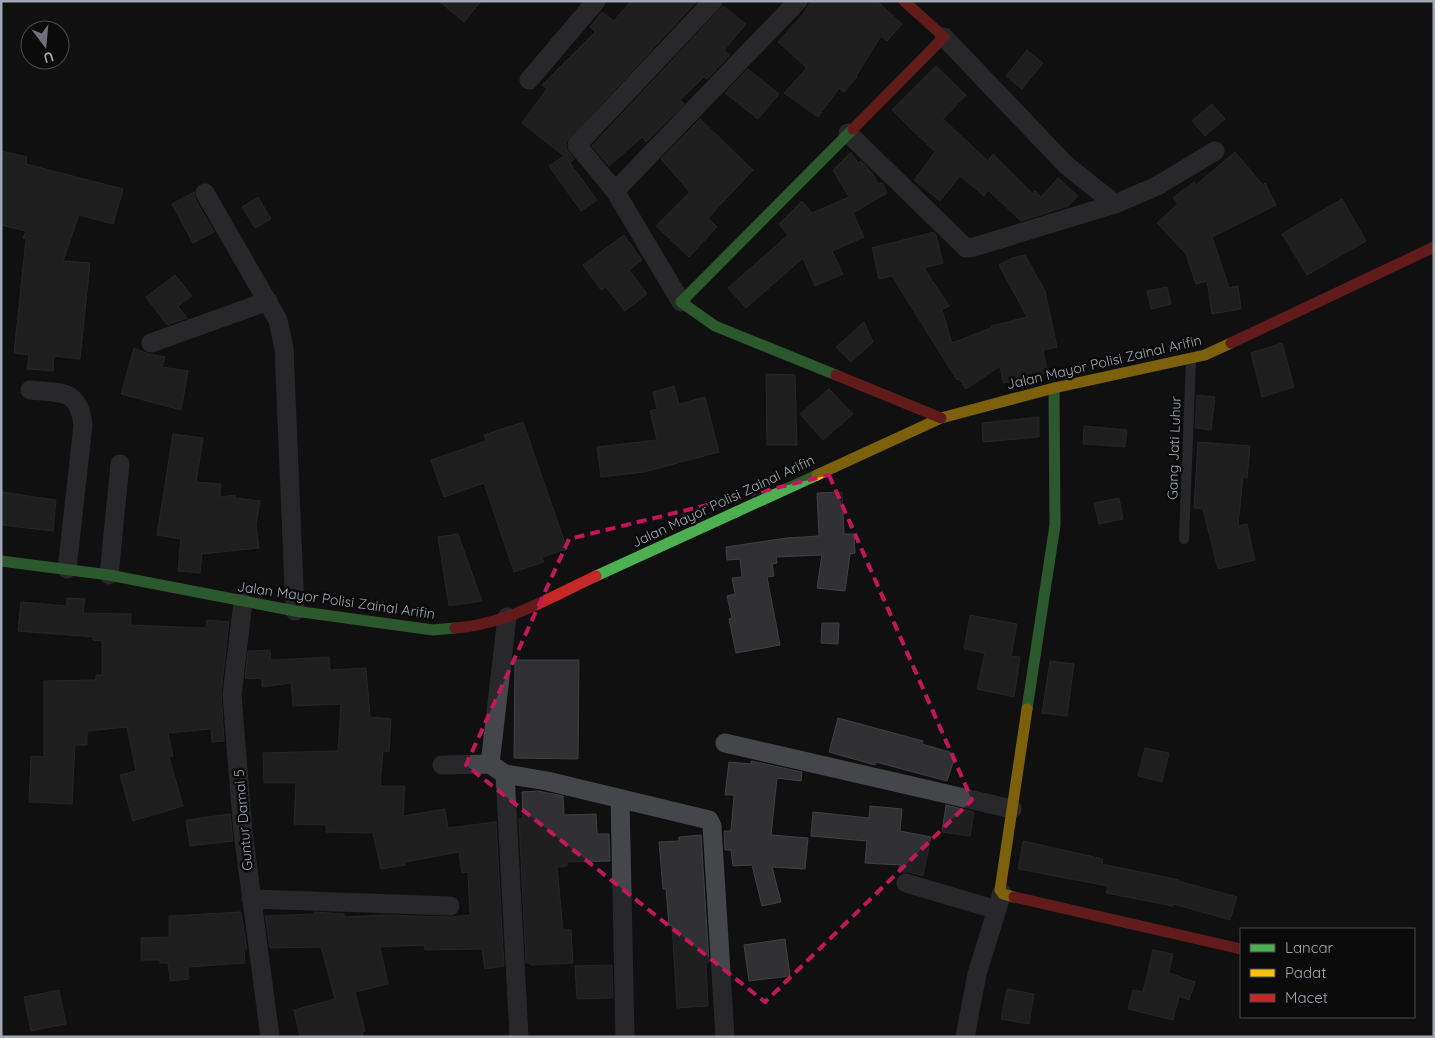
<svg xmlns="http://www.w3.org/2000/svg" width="1435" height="1038" font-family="Quicksand,sans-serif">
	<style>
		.building { fill: #313133; stroke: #404144 }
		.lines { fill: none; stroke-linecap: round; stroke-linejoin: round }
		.lane { stroke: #454649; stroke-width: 10 }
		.street { stroke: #454649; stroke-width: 19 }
		.fast { stroke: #4caf50; stroke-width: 11 }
		.slow { stroke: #ffc107; stroke-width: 11 }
		.jam { stroke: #c62828; stroke-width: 11 }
		.marked { fill: none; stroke: #c2185b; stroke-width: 4; stroke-dasharray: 10 6; stroke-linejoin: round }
		.labels { text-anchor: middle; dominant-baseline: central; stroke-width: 5; stroke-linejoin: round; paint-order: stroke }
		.street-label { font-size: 14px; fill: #a2a8b1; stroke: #0b0b0c }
	</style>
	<rect width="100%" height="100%" fill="#101011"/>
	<path class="building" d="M439 1H481L464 22Z
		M631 1H697L566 142V148L574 159 571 162 567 159 597 200 581 211 549 166 564 156 522 123 547 89 542 85 595 32 590 27 602 12 614 21Z
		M811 1H877L902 24 887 41 881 36 856 76 857 77 844 92 839 88 818 117 784 93 807 68 778 42 804 13Z
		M723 6 746 24 724 50 730 55 707 79 704 77 680 100 684 104 646 142 642 137 609 166 592 146Z
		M1027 50 1043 63 1022 89 1006 76Z
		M936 66 966 95 943 119 988 161 993 154 1033 194 1035 191 1041 197 1058 178 1078 196 1068 206 1021 221 988 190 984 196 960 176 940 201 914 180 935 152 892 110Z
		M748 69 779 94 758 119 725 93Z
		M1212 104 1225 119 1205 136 1192 121Z
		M700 119 753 170 708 218 717 227 689 257 656 226 690 192 661 159Z
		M1 151 27 157 26 164 123 189 113 224 79 215 63 261 90 263 80 359 54 356 53 371 27 369 29 355 14 353 26 239 23 238 26 231 1 225Z
		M851 152 858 163 861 161 871 172 879 184 882 183 887 193 853 213 864 237 832 251 843 274 815 286 803 258 746 308 728 288 788 235 779 224 802 201 812 213 849 197 833 170Z
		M1235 152 1263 185 1265 183 1276 205 1212 237 1229 288 1238 286 1241 309 1212 314 1207 281 1196 284 1186 254 1157 223 1178 204 1173 198 1194 182 1196 185Z
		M194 192 195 199 214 232 193 243 172 204Z
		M258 197 271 219 255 228 242 207Z
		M1342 199 1366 241 1307 275 1282 234Z
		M934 232 936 235 943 263 924 268 949 306 942 310 952 343 991 328V326L1027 317 999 265 1012 258 1025 255 1045 291 1057 347 1043 350 1048 373 1003 383 1000 366 966 389 959 379 957 380 892 276 879 279 872 248Z
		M624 235 642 260 629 270 647 294 625 311 606 287 601 290 583 265Z
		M175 275 192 296 178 306 187 318 167 325 146 297Z
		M1167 287 1171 304 1151 309 1147 291Z
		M864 322 873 342 851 362 836 347Z
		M1282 343 1294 387 1262 397 1251 353Z
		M134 348 149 354 165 357 162 367 188 371 181 410 121 394Z
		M766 374 795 375 797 445H767Z
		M674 386 679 404 705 397 719 452 644 472 601 477 597 447 657 440 650 411 657 409 653 392Z
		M829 389 853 414 823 440 800 414Z
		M1197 395 1215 397 1211 430 1195 428Z
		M1039 417V437L983 442 982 423Z
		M523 422 567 549 542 557 544 562 514 572 484 483 444 497 431 460 486 441 484 435Z
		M1084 426 1127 430 1125 447 1083 444Z
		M173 434 203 438 196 482 221 484 220 497 235 495V498L260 501 256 525 259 548 202 554 200 573 178 571 181 539 157 535Z
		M1198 442 1250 446 1247 478 1243 477 1238 526 1247 524 1255 560 1218 569 1203 509 1194 508Z
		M1 492 56 500 53 531 1 525Z
		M842 492 844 534H854L855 553 850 554 845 591 817 588 822 555 776 557 777 563 772 564 774 576 767 577 780 645 736 653 729 619 732 618 727 596 735 594 732 578 742 577 740 559 727 560 726 547 787 538 819 536 817 493Z
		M1119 498 1123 519 1099 524 1094 503Z
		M458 534 482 601 449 606 438 537Z
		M67 598 85 599 83 613 131 614V625L206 628 207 620 229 622 221 694 224 741 212 742 211 729 168 733 173 756 169 757 183 806 133 821 120 775 136 771 127 727 87 731V745H75L72 804 29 802 31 756 44 757V681L96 680V675H102V641L93 640V637L18 631 21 602 66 606Z
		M970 615 1017 624 1011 656 1020 657 1014 697 977 689 985 653 964 649Z
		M822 623H839L838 644 821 643Z
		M270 650 271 660 329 657 330 670 366 668 370 717 391 719 389 752 383 751 380 786H405L403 816 445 809 448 828 496 822 504 966 485 969 482 949 425 950 424 945 380 947 388 984 355 992 365 1031 362 1032 363 1037H300L294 1010 335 999 321 947 270 948 265 916 314 914V912L344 914V917L385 915 450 917 470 915 468 872 462 873 459 852 405 862V865L381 869 373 833 326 832V825L294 824 296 783H264L263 753 338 751 341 704 293 706 291 683 262 687V679L245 678 248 651Z
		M515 660H579L578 759 514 758Z
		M1050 661 1074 664 1067 716 1042 713Z
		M838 718 923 741 922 744 956 754 947 781 876 762 875 765 829 752Z
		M1145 748 1169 753 1162 782 1138 776Z
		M751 761 802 772 801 781 777 778 771 835 808 838 805 869 772 867 781 902 762 906 752 865 733 866 731 850H725L724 831H731L734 795H725L729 762 751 764Z
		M538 791 563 796 564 815 596 814 597 834H609L610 861 567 862V866L557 867 563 930H571L573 963 531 965 530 963H526L519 819 523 818 522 792Z
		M946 805 974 812 970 836 942 832Z
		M870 806 902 809 900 831 931 837 923 876 909 872H898L900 865 865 863 867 841 811 836 813 812 869 818Z
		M230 814 233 841 190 846 186 820Z
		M701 835 709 962H706L708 1006 677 1008 672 925 669 926 666 889H663L659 842 679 841V837Z
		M1023 841 1103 859 1102 864 1179 880 1178 881 1237 897 1230 920 1174 904 1173 906 1106 893 1108 886 1018 869Z
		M241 912 247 949H244L245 963 188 967 189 979 170 981 168 963H160V960H141V938L169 937V916Z
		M785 939 790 976 749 981 744 945Z
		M1153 950 1173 954 1169 973 1195 982 1189 1000 1179 996 1173 1020 1128 1009 1133 990 1143 992Z
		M612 965 613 998 577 999 575 966Z
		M1007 989 1034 994 1029 1024 1001 1019Z
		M59 990 66 1024 31 1031 24 997Z"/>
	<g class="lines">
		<path class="lane" d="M1184 539 1191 360"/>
		<path class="street" d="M944 37 1066 165 1115 204
			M529 80 596 1
			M848 133 966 248 974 247 1115 204 1157 186 1215 151
			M615 191 798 1
			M205 193 278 320 284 348 295 611
			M681 302 615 191 577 145 713 1
			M151 343 268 301
			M30 390C60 393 79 388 83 425L67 569
			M109 575 120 464
			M243 602 232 695 243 832 270 1037
			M507 617 490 764 505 774 519 1037
			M725 743 1012 809
			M442 765 490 764
			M505 774 547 781 709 820 712 826 725 1037
			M620 799 625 1037
			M906 883 997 910
			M251 899 450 906
			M965 1037 977 974 1002 893"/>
		<path class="fast" d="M836 375 715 326 681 302 853 129
			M1 561 109 575 295 611 433 630 455 628
			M596 576 817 475
			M1027 709 1055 525 1054 388"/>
		<path class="slow" d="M817 475 941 418 1054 388 1205 355 1231 343
			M1014 897 1003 894 1000 890 1027 709"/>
		<path class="jam" d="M853 129 944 37 904 1
			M1231 343 1434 247
			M836 375 941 418
			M455 628C505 625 551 597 596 576
			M1014 897 1241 949"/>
	</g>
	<path d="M0 0H1435V1038H0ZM829 475 972 800 765 1002 466 765 569 539Z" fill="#101011" fill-opacity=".55" fill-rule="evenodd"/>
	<path class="marked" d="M829 475 972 800 765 1002 466 765 569 539Z"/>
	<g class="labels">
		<g class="street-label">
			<text transform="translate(1104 362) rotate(-13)">Jalan Mayor Polisi Zainal Arifin</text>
			<text transform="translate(1174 448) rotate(-88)">Gang Jati Luhur</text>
			<text transform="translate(723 501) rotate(-25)">Jalan Mayor Polisi Zainal Arifin</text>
			<text transform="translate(336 600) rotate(8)">Jalan Mayor Polisi Zainal Arifin</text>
			<text transform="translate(243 820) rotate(-95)">Guntur Damai 5</text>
		</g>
	</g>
	<rect width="1435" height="1038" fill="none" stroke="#a2a8b1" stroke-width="5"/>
	<rect x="1240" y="928" width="175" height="90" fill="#0b0b0c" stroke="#474a4e"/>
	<rect x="1250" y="944" width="25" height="8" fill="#4caf50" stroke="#474a4e"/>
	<text x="1285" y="953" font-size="15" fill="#a2a8b1">Lancar</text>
	<rect x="1250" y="969" width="25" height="8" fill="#ffc107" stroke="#474a4e"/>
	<text x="1285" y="978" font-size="15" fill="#a2a8b1">Padat</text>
	<rect x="1250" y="994" width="25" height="8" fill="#c62828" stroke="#474a4e"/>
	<text x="1285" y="1003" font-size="15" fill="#a2a8b1">Macet</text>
	<g transform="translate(45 45) rotate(164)"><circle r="24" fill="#0b0b0c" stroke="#474a4e"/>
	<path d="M0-4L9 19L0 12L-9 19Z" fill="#6f7379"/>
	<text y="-8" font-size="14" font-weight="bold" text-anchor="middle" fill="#a2a8b1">U</text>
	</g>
</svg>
